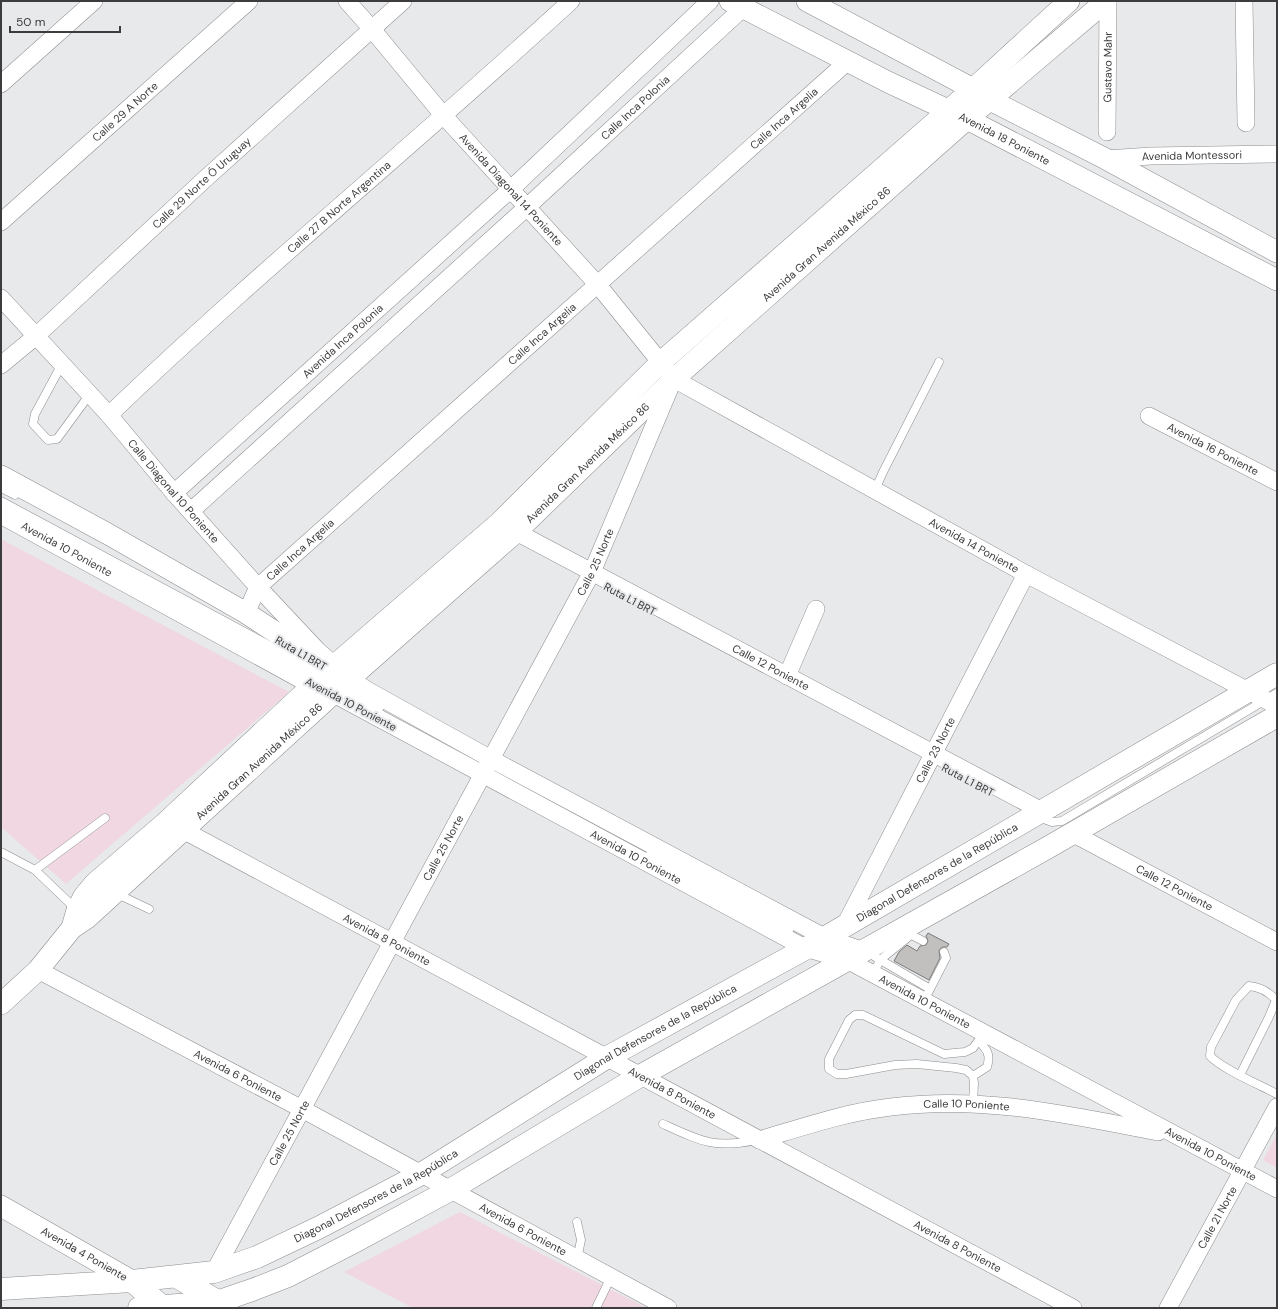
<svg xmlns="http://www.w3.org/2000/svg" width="1278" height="1309" font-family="'DM Sans',sans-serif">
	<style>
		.medical { fill: #f0d7e1 }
		.building { fill: #c2c0be; stroke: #7c7a79 }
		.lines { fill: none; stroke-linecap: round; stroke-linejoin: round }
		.service-casing { stroke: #8c8d8f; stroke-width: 9 }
		.minor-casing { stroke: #8c8d8f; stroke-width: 18 }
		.tertiary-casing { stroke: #8c8d8f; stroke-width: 22 }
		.secondary-casing { stroke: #8c8d8f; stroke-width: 23 }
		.primary-casing { stroke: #8c8d8f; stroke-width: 23 }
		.service { stroke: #fff; stroke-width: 8 }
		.minor { stroke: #fff; stroke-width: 17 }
		.tertiary { stroke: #fff; stroke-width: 21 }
		.secondary { stroke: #fff; stroke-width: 22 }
		.primary { stroke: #fff; stroke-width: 22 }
		.labels { text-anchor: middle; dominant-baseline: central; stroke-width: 4; stroke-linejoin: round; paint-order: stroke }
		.street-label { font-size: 11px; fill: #3c3c3e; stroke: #e8e9eb }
	</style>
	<rect width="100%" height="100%" fill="#e8e9eb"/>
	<path class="medical" d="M1 539 289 692 66 884 1 827Z
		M1277 1134V1168L1263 1160Z
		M460 1212 645 1307 644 1308H413L344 1272Z"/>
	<path class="building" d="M928 933 949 944 947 947H943L940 949 939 951 940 958 929 980 894 961 899 952 907 945 917 951 920 946 926 945 928 941 926 936Z"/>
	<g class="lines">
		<defs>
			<path id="service" d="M62 364 35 414 33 424 48 440 57 439 90 394
				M1 488 15 495
				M875 490 883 472 939 362
				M1 501 321 673
				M343 687 380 707
				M1038 817 1052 822 1062 821 1277 693
				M1 852 35 870 77 910
				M650 854 789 930
				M35 870 105 818
				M115 893 149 909
				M906 932 923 941
				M867 952 930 989
				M873 974 880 960 911 935
				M928 993 946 958 944 952
				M1240 1075 1269 1017 1276 1000C1269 992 1260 987 1249 986L1236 1000 1211 1047 1210 1056C1222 1069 1260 1085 1277 1094
				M973 1076 987 1067C991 1054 987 1050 979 1041
				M973 1104 974 1083 973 1076 966 1070 956 1068 917 1064 895 1065 846 1074H837L829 1069V1059L849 1020 855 1015H863L944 1054 965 1052 973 1048 984 1033
				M663 1124C700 1141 715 1149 756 1140
				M577 1222 581 1240 577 1259
				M596 1308 611 1277"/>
			<g id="minor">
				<path id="s1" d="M347 1 371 28 443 115 598 285 674 379 1026 574 1277 706"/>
				<path d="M1244 1 1246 123"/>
				<path d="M1 84 94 1"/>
				<path id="s2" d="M1107 132 1108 1"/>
				<path id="s3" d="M1106 159 1151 156 1277 154"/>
				<path id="s4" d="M1 222 249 1"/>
				<path id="s5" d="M1 298 109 415 174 493 258 587 318 651 350 679 367 690 491 759 824 937 864 951"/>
				<path id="s6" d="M1 365 36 336 205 179 403 1"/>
				<path id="s7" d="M109 415C258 272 419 141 571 1"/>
				<path id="s8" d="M1149 416 1277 482"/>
				<path id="s9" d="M174 493 511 189 710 1"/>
				<path id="s10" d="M191 511 527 207 743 8"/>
				<path id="s11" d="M505 526 1042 811"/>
				<path id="s12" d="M246 613 258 587 847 62"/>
				<path d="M787 676 816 609"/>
				<path id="s13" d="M334 694 805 948 847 960 1277 1189"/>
				<path id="s14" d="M172 826 183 830 1073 1308"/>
				<path id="s15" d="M1072 833 1277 942"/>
				<path id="s16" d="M845 925 1026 574"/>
				<path id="s17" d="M38 970 302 1109 668 1308"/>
				<path id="s18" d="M759 1140C803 1127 846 1112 891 1107 982 1095 1070 1115 1158 1132"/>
				<path id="s19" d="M214 1272 592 572 672 383"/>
				<path id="s20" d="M1168 1308 1277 1107"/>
			</g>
			<g id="tertiary">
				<path id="s21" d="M730 1 888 82 967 119 1277 280"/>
				<path d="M807 1 973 89 990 100 1106 159 1277 252"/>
				<path d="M1 476 108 534 246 613 341 675"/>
				<path id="s22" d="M1 513 324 690"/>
				<path d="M72 928 77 910 84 896 95 883 165 823 329 670 499 523 660 363 973 89 1069 1"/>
				<path id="s23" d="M1 1004 38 970 72 928 87 918 348 680 516 532 674 379 967 119 1106 1"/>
				<path id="s24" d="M1 1206 132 1281"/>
			</g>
			<path id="secondary" d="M177 1277 227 1307
				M132 1281 164 1308"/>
			<g id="primary">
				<path id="s25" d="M1 1289 132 1281 214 1272 257 1257 320 1227 421 1174 606 1058 814 944 1277 674"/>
				<path d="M139 1308 217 1302 252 1290 288 1276 354 1242 450 1190 640 1076 1047 848 1277 716"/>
			</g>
		</defs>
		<use href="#service" class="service-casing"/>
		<use href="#minor" class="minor-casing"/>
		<use href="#tertiary" class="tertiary-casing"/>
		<use href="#secondary" class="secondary-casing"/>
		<use href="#primary" class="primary-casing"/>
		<use href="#service" class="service"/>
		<use href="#minor" class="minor"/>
		<use href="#tertiary" class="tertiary"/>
		<use href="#secondary" class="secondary"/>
		<use href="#primary" class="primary"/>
	</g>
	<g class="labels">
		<g class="street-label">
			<text stroke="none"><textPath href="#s2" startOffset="65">Gustavo Mahr</textPath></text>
			<text stroke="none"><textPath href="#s10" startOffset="600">Calle Inca Polonia</textPath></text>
			<text stroke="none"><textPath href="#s4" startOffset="166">Calle 29 A Norte</textPath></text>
			<text stroke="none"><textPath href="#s12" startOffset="733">Calle Inca Argelia</textPath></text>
			<text stroke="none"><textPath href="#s21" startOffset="307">Avenida 18 Poniente</textPath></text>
			<text stroke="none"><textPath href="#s3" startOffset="86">Avenida Montessori</textPath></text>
			<text stroke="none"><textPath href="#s6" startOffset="271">Calle 29 Norte Ó Uruguay</textPath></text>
			<text stroke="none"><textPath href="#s1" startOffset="250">Avenida Diagonal 14 Poniente</textPath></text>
			<text stroke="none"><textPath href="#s7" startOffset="310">Calle 27 B Norte Argentina</textPath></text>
			<text stroke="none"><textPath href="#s23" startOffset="1123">Avenida Gran Avenida México 86</textPath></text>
			<text stroke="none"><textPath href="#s12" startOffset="409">Calle Inca Argelia</textPath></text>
			<text stroke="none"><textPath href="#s9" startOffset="227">Avenida Inca Polonia</textPath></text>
			<text stroke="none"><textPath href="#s8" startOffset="72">Avenida 16 Poniente</textPath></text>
			<text stroke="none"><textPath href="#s23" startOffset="799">Avenida Gran Avenida México 86</textPath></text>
			<text stroke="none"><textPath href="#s5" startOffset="259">Calle Diagonal 10 Poniente</textPath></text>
			<text stroke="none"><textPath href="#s1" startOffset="843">Avenida 14 Poniente</textPath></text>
			<text stroke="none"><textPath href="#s22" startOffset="75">Avenida 10 Poniente</textPath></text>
			<text stroke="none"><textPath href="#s12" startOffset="85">Calle Inca Argelia</textPath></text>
			<text stroke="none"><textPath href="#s19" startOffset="806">Calle 25 Norte</textPath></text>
			<text transform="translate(630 599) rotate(28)">Ruta L1 BRT</text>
			<text transform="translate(301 653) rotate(30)">Ruta L1 BRT</text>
			<text stroke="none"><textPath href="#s11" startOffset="301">Calle 12 Poniente</textPath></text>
			<text transform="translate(351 704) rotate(28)">Avenida 10 Poniente</text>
			<text stroke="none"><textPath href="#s16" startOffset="197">Calle 23 Norte</textPath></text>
			<text stroke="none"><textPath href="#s23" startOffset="355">Avenida Gran Avenida México 86</textPath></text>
			<text transform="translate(968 780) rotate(28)">Ruta L1 BRT</text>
			<text stroke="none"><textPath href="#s19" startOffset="482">Calle 25 Norte</textPath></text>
			<text stroke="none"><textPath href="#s13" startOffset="343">Avenida 10 Poniente</textPath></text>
			<text stroke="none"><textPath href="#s25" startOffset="1041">Diagonal Defensores de la República</textPath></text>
			<text stroke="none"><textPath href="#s15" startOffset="116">Calle 12 Poniente</textPath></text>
			<text stroke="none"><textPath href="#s14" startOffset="243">Avenida 8 Poniente</textPath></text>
			<text stroke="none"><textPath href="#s13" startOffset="667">Avenida 10 Poniente</textPath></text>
			<text stroke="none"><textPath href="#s25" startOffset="717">Diagonal Defensores de la República</textPath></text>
			<text stroke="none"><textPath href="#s17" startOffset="226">Avenida 6 Poniente</textPath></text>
			<text stroke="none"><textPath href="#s14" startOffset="567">Avenida 8 Poniente</textPath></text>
			<text stroke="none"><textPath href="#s18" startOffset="212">Calle 10 Poniente</textPath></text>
			<text stroke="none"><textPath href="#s19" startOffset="158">Calle 25 Norte</textPath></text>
			<text stroke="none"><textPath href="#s13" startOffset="991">Avenida 10 Poniente</textPath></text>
			<text stroke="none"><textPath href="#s25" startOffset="393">Diagonal Defensores de la República</textPath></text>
			<text stroke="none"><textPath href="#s20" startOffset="103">Calle 21 Norte</textPath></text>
			<text stroke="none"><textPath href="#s17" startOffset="550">Avenida 6 Poniente</textPath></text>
			<text stroke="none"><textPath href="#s14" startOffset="891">Avenida 8 Poniente</textPath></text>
			<text stroke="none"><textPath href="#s24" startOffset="96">Avenida 4 Poniente</textPath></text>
		</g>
	</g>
	<rect width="1278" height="1309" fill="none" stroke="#3c3c3e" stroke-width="4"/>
	<path d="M10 26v6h110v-6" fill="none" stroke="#3c3c3e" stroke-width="2"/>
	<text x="16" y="26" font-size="12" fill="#3c3c3e" stroke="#e8e9eb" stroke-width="3" paint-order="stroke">50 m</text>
</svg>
